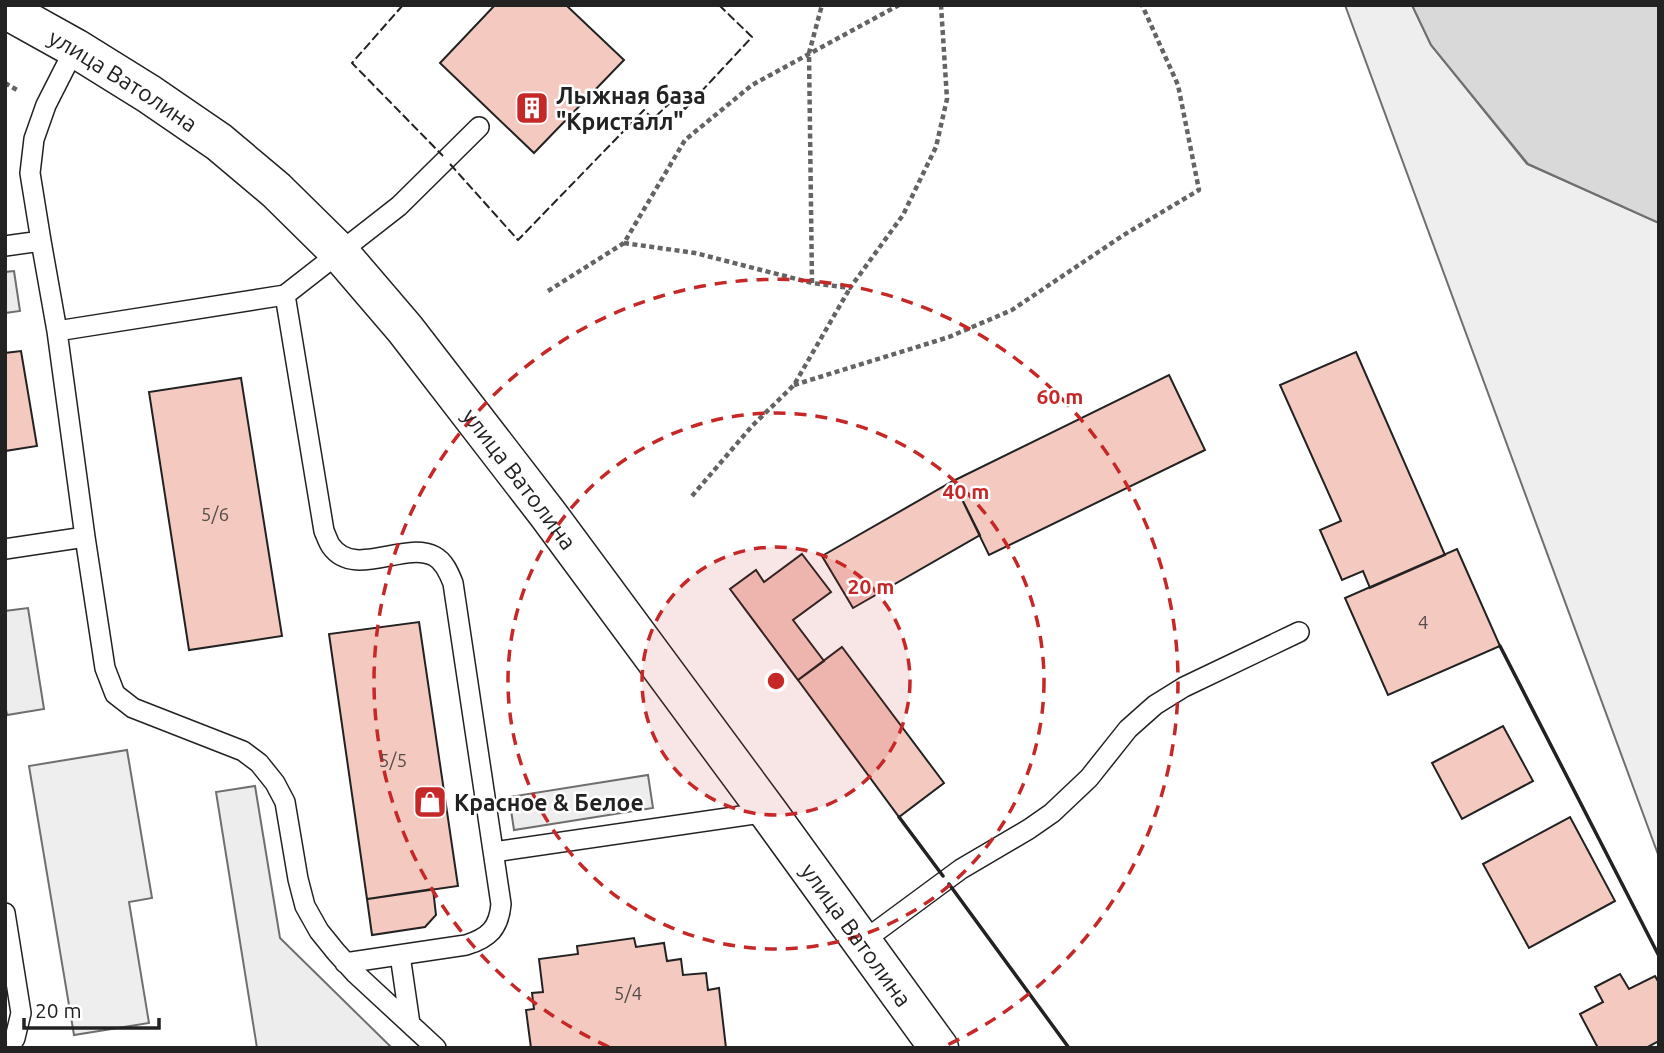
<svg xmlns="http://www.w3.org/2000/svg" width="1664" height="1053" font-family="Ubuntu,sans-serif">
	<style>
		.green { fill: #eee; stroke: #6f6f6f; stroke-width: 2 }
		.parking { fill: #ededed; stroke: #6f6f6f; stroke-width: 2 }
		.water { fill: #d9d9d9; stroke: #6f6f6f; stroke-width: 2 }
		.building { fill: #f3c9c0; stroke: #222; stroke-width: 2 }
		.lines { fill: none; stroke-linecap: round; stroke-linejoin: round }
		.lane-casing { stroke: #222; stroke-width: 22 }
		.street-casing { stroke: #222; stroke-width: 41 }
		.path { stroke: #646464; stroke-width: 4.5; stroke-dasharray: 5 3.5; stroke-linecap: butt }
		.lane { stroke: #fff; stroke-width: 19 }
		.street { stroke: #fff; stroke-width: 38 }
		.fence { stroke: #222; stroke-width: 2; stroke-dasharray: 9 3.5; stroke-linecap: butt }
		.wall { stroke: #222; stroke-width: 3.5 }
		.ring { fill: none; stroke: #c62828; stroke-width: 3.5; stroke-dasharray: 12 9 }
		.labels { text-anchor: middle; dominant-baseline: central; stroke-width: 5; stroke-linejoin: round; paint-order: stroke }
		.number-label { font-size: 19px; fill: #564c4a }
		.street-label { font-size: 23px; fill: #222; stroke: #fff }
		.poi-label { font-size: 23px; font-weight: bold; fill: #222; stroke: #fff; text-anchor: start }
		.centre { fill: #c62828; stroke: #fff; stroke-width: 3.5 }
		.ring-label { font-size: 21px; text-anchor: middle; font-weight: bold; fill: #c62828; stroke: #fff; stroke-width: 5; stroke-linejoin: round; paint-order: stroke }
	</style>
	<rect width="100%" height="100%" fill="#fff"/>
	<path class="green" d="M1345 5H1412L1431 45 1527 164 1659 223V857Z
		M127 750 152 898 129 902 149 1023 74 1035 29 766Z"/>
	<path class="parking" d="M14 271 20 311 5 313V272Z
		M28 608 44 709 7 715 5 705V611Z
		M648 775 653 808 514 830 509 797Z
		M255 786 280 938 392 1048H257L216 792Z"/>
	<path class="water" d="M1412 5H1659V223L1528 164 1431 45Z"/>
	<path class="building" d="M495 5H566L624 60 534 153 440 63Z
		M21 351 37 446 5 451V353Z
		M1356 352 1445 555 1370 588 1363 571 1342 580 1320 530 1341 521 1280 385Z
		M1169 375 1205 450 989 555 953 481Z
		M241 378 282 636 189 650 149 392Z
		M953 481 980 535 853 608 822 556Z
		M1457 549 1500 646 1388 695 1345 598Z
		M802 554 831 592 793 620 824 661 798 680 730 589 756 570 764 582Z
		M419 622 458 886 367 899 329 634Z
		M842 647 944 783 899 817 798 680Z
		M1503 726 1533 781 1462 819 1432 763Z
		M1570 817 1615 901 1529 948 1483 864Z
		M433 889 436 915 425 927 372 935 367 899Z
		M634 938 636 947 664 943 667 961 681 959 683 975 706 973 708 990 719 988 726 1048H531L526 1010 534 1009 532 993 543 992 539 959 578 954 577 946Z
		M1620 974 1629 989 1655 976 1659 983V1041L1646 1048H1598L1580 1014 1603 1002 1595 987Z"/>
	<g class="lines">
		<defs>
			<path id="lane" d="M41 241 57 331 85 537 105 668 115 694 133 708 243 751 259 763 275 783 285 802 298 879 305 906 319 931 336 952 356 974 436 1048
				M5 246 41 241 30 173 34 139 46 105 75 48
				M285 295 324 531C326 535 328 542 331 546 354 579 404 541 434 556 444 561 449 573 453 583L501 904C499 928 489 938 466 945L345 963
				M57 331 285 295 399 206 479 127
				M5 549 85 537
				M494 852 768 812
				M5 913 21 1013 15 1038 9 1048
				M862 942 961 869 1029 829 1052 813 1089 778 1128 729 1155 705 1184 687 1299 632
				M400 955 410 1024"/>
			<g id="street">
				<path id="s1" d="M5 9 75 48 149 94 219 142 276 190 339 252 405 329 547 513 768 812 939 1048"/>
			</g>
		</defs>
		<use href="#lane" class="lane-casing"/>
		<use href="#street" class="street-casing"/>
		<path class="path" d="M5 83 17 90
			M624 243 695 253 812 283 850 288 903 215 936 147 947 99 941 5
			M812 283 809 53 822 5
			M548 291 624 243 685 140 752 85 899 5
			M794 385 949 337 1012 310 1122 236 1199 190 1178 85 1142 5
			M692 496 752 426 794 385 850 288"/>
		<use href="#lane" class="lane"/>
		<use href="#street" class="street"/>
		<path class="fence" d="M403 5 352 63 443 156
			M450 164 518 240 644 110 653 119 674 99 685 109 752 37 719 5"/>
		<path class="wall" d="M1500 646 1659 956
			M899 817 943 876
			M949 884 1069 1048"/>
	</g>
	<circle cx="776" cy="681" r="134" fill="#c62828" fill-opacity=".12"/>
	<g class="ring">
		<circle cx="776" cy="681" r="134"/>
		<circle cx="776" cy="681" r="268"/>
		<path d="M609 1047A402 402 0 1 1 943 1047"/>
	</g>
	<defs>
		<symbol id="building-square" viewBox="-11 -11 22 22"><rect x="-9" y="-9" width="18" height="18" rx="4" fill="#c62828" stroke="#fff"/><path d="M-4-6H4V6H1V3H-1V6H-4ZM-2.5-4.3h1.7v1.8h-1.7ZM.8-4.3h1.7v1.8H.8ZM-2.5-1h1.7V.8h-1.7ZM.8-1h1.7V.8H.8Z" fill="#fff"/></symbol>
		<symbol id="shop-square" viewBox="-11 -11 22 22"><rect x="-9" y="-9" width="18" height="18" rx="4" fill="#c62828" stroke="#fff"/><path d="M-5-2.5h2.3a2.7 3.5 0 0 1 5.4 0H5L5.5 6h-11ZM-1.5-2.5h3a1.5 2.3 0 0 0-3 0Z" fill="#fff"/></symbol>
	</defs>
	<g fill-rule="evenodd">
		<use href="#building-square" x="513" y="89" width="38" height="38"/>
		<use href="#shop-square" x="411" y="783" width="38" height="38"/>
	</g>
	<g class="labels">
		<g class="number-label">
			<text x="215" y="514">5/6</text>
			<text x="1423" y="622">4</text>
			<text x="393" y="760">5/5</text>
			<text x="628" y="993">5/4</text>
		</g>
		<g class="street-label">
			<text stroke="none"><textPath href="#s1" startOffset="138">улица Ватолина</textPath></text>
			<text stroke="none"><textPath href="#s1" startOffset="705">улица Ватолина</textPath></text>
			<text stroke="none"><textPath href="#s1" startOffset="1272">улица Ватолина</textPath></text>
		</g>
		<g class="poi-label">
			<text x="556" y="95">Лыжная база<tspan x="556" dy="26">"Кристалл"</tspan></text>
			<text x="454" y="802">Красное &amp; Белое</text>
		</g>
	</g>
	<circle cx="776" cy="681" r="10" class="centre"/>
	<g class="ring-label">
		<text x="1060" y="404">60 m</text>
		<text x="966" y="499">40 m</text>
		<text x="871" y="594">20 m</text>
	</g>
	<rect width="1664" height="1053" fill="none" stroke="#222222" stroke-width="14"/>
	<path d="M24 1018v10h135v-10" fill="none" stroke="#222222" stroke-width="3.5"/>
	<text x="35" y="1018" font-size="21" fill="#222222" stroke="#ffffff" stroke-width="5" paint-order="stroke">20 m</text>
</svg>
